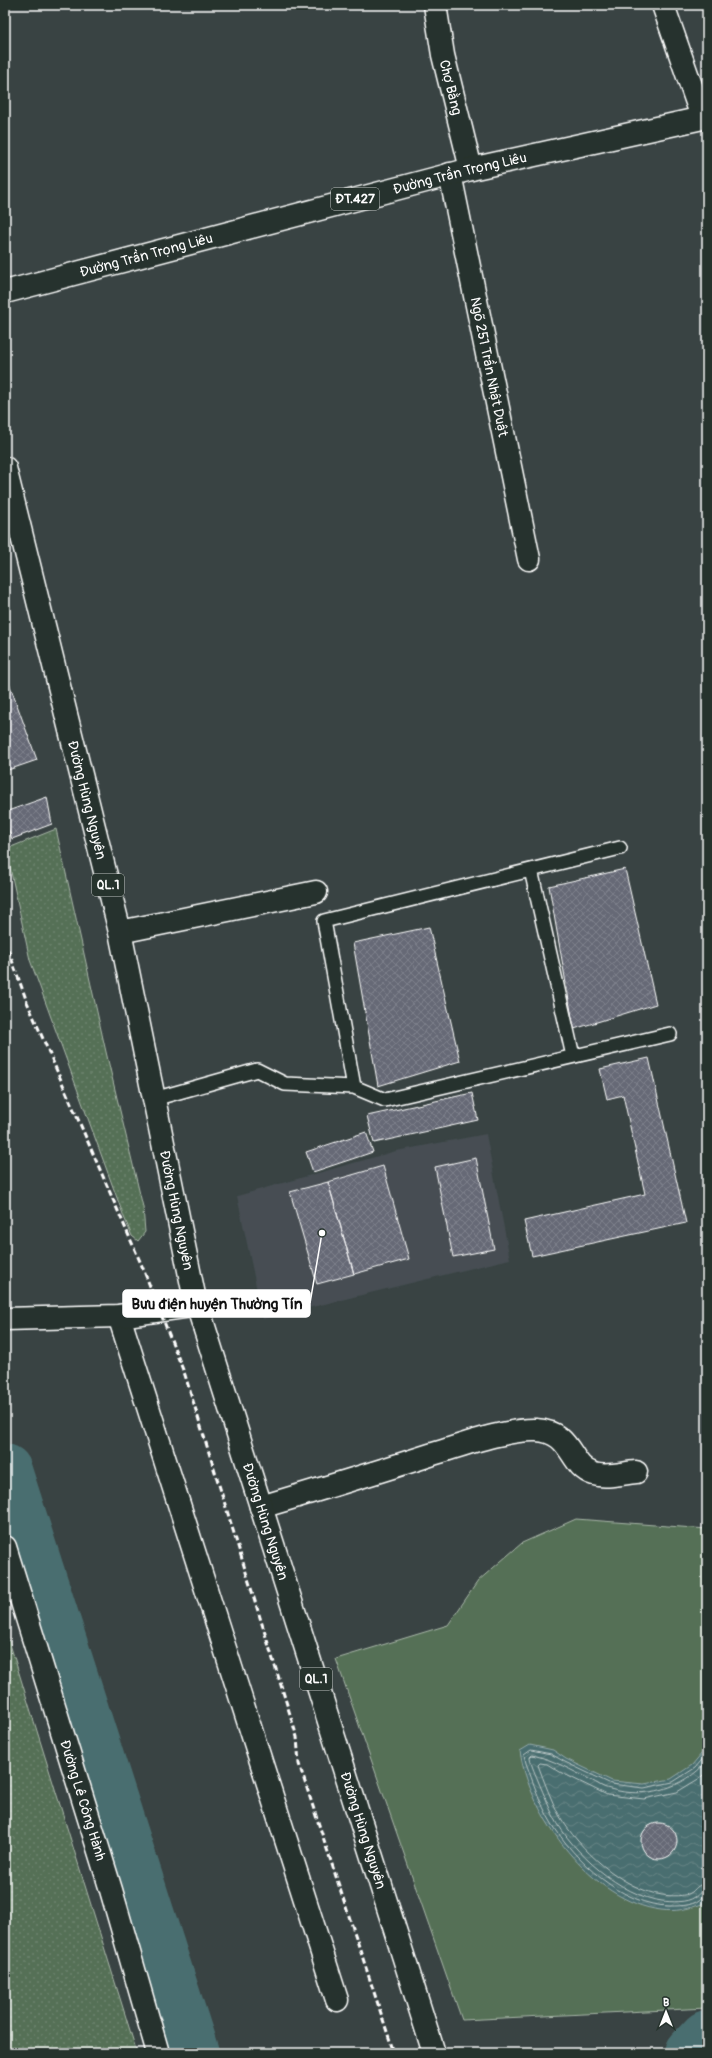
<svg xmlns="http://www.w3.org/2000/svg" width="712" height="2058" font-family="Pangolin,sans-serif">
	<style>
		.built { fill: #464e52 }
		.grass { fill: url(#grass-dots); stroke: #aab8aa }
		.park { fill: #557056; stroke: #aab8aa }
		.water { fill: url(#water-waves); stroke: #92a8a9 }
		.lines { fill: none; stroke-linecap: round; stroke-linejoin: round }
		.shore { stroke: #b7c5c5; stroke-width: 1 }
		.river { stroke: #4a6e6f; stroke-width: 54 }
		.building { fill: url(#building-cross-hatch); stroke: #fff }
		.service-casing { stroke: #fff; stroke-width: 16 }
		.minor-casing { stroke: #fff; stroke-width: 25 }
		.primary-casing { stroke: #fff; stroke-width: 25 }
		.trunk-casing { stroke: #fff; stroke-width: 25 }
		.service { stroke: #26332d; stroke-width: 13 }
		.minor { stroke: #26332d; stroke-width: 22 }
		.primary { stroke: #26332d; stroke-width: 22 }
		.trunk { stroke: #26332d; stroke-width: 22 }
		.rail { stroke: #fff; stroke-width: 3; stroke-dasharray: 6 3; stroke-linecap: butt }
		.labels { text-anchor: middle; dominant-baseline: central; stroke-width: 3; stroke-linejoin: round; paint-order: stroke }
		.shield { fill: #26332d; stroke: #bec2c0; stroke-width: 1 }
		.shield-label { font-size: 13px; font-weight: bold; fill: #fff }
		.street-label { font-size: 14px; fill: #fff; stroke: #26332d }
		.leader { fill: none; stroke: #fff; stroke-width: 1.5 }
		.callout-dot { fill: #fff; stroke: #26332d; stroke-width: 1.5 }
		.callout { fill: #fff; stroke: #fff; stroke-width: 1.5 }
		.callout-label { font-size: 15px; text-anchor: middle; font-weight: bold; fill: #111 }
	</style>
	<defs>
		<pattern id="grass-dots" width="8" height="8" patternUnits="userSpaceOnUse"><rect width="8" height="8" fill="#557056"/><path d="M2 2h.1M6 6h.1" fill="none" stroke="#6e856f" stroke-width="1.8" stroke-linecap="round"/></pattern>
		<pattern id="water-waves" width="16" height="10" patternUnits="userSpaceOnUse"><rect width="16" height="10" fill="#4a6e6f"/><path d="M0 5q4-4 8 0t8 0" fill="none" stroke="#658485"/></pattern>
		<pattern id="building-cross-hatch" width="8" height="8" patternUnits="userSpaceOnUse"><rect width="8" height="8" fill="#666976"/><path d="M0 0l8 8M0 8l8-8" fill="none" stroke="#7d808b"/></pattern>
	</defs>
	<rect width="100%" height="100%" fill="#394343"/>
	<filter id="ink" filterUnits="userSpaceOnUse"><feTurbulence type="fractalNoise" baseFrequency=".025" numOctaves="2"/><feDisplacementMap in="SourceGraphic" scale="8" xChannelSelector="R" yChannelSelector="G"/><feConvolveMatrix kernelMatrix="1 2 1 2 8 2 1 2 1" color-interpolation-filters="sRGB"/></filter>
	<g filter="url(#ink)">
		<path class="built" d="M486 1134 510 1259 263 1319 237 1196 396 1151Z"/>
		<path class="grass" d="M56 829 106 1052 143 1207 145 1232 138 1241 132 1236 124 1217 30 960 6 849Z
			M5 1628 137 2053H5Z"/>
		<path class="park" d="M576 1519 707 1529V2008L462 2020 336 1659 448 1625 478 1581 522 1543Z"/>
		<path class="water" d="M530 1745 553 1750 566 1759 612 1781 644 1784 671 1779 692 1765 707 1747V1895L702 1904C688 1909 675 1912 661 1910 592 1902 529 1815 520 1751Z"/>
		<g class="lines">
			<path class="shore" d="M707 1754 695 1768 673 1782 644 1788 611 1784 565 1762 551 1754 531 1750 524 1755 526 1763C533 1782 540 1804 551 1822 574 1860 622 1906 670 1906 682 1906 696 1906 703 1896L707 1894
				M707 1761C684 1789 645 1799 610 1789 603 1788 597 1783 591 1780 572 1771 553 1759 532 1755L530 1757C531 1766 536 1775 539 1783 544 1794 548 1806 554 1817 572 1852 621 1896 662 1901 671 1902 687 1903 695 1897 700 1894 700 1890 707 1889
				M707 1771 700 1778 677 1792 644 1799 607 1795 560 1772 547 1764 540 1763 538 1765C544 1781 551 1800 559 1815 579 1849 622 1889 662 1895 670 1896 685 1897 692 1892 697 1887 699 1884 707 1883"/>
			<path class="river" d="M5 1471 192 2053
				M692 2053 707 2037"/>
		</g>
		<path class="building" d="M5 672 37 760 5 771Z
			M47 797 52 824 12 839 5 820V812Z
			M625 869 656 1004 574 1029 549 886Z
			M429 927 460 1061 378 1086 353 943Z
			M649 1058 686 1223 532 1256 524 1221 645 1194 623 1095 607 1099 600 1069Z
			M472 1093 478 1120 374 1143 367 1116Z
			M366 1132 373 1152 313 1172 306 1152Z
			M476 1158 494 1249 453 1257 435 1167Z
			M383 1166 409 1259 354 1274 328 1182Z
			M328 1182 354 1274 317 1284 290 1192Z
			M641 1841a18 18 0 1 1 36 0a18 18 0 1 1-36 0Z"/>
		<g class="lines">
			<defs>
				<path id="service" d="M531 870 573 1056
					M354 1087 324 921 620 848
					M154 1099 257 1070 285 1084 354 1087 385 1100 670 1034"/>
				<g id="minor">
					<path id="s1" d="M435 5 443 55 471 169"/>
					<path d="M663 5 702 117"/>
					<path id="s2" d="M450 174 529 559"/>
					<path d="M120 932 316 892"/>
					<path d="M119 1316 337 2000"/>
					<path d="M261 1507C318 1490 374 1473 430 1455 460 1446 505 1429 536 1430 574 1432 568 1466 594 1474 606 1478 623 1473 636 1472"/>
					<path id="s3" d="M5 1547 111 1890 158 2053"/>
				</g>
				<g id="primary">
					<path id="s4" d="M5 292 471 169 707 117"/>
					<path d="M5 1319 119 1316 198 1305"/>
				</g>
				<g id="trunk">
					<path id="s5" d="M5 468 120 932 194 1295 434 2053"/>
				</g>
			</defs>
			<use href="#service" class="service-casing"/>
			<use href="#minor" class="minor-casing"/>
			<use href="#primary" class="primary-casing"/>
			<use href="#trunk" class="trunk-casing"/>
			<use href="#service" class="service"/>
			<use href="#minor" class="minor"/>
			<use href="#primary" class="primary"/>
			<use href="#trunk" class="trunk"/>
			<path class="rail" d="M5 941 27 1002 142 1266 185 1375 297 1737 299 1764 394 2053"/>
		</g>
	</g>
	<g class="labels">
		<g class="shield">
			<rect x="331" y="188" width="48" height="22" rx="3"/>
			<rect x="92" y="874" width="32" height="22" rx="3"/>
			<rect x="300" y="1668" width="32" height="22" rx="3"/>
		</g>
		<g class="shield-label">
			<text x="355" y="199">ĐT.427</text>
			<text x="108" y="885">QL.1</text>
			<text x="316" y="1679">QL.1</text>
		</g>
		<g class="street-label">
			<text stroke="none"><textPath href="#s1" startOffset="84">Chợ Bằng</textPath></text>
			<text stroke="none"><textPath href="#s4" startOffset="470">Đường Trần Trọng Liêu</textPath></text>
			<text stroke="none"><textPath href="#s4" startOffset="146">Đường Trần Trọng Liêu</textPath></text>
			<text stroke="none"><textPath href="#s2" startOffset="197">Ngõ 251 Trần Nhật Duật</textPath></text>
			<text stroke="none"><textPath href="#s5" startOffset="342">Đường Hùng Nguyên</textPath></text>
			<text stroke="none"><textPath href="#s5" startOffset="762">Đường Hùng Nguyên</textPath></text>
			<text stroke="none"><textPath href="#s5" startOffset="1086">Đường Hùng Nguyên</textPath></text>
			<text stroke="none"><textPath href="#s3" startOffset="265">Đường Lê Công Hành</textPath></text>
			<text stroke="none"><textPath href="#s5" startOffset="1410">Đường Hùng Nguyên</textPath></text>
		</g>
	</g>
	<path class="leader" d="M322 1233L310 1303"/>
	<circle class="callout-dot" cx="322" cy="1233" r="4"/>
	<rect class="callout" x="123" y="1290" width="187" height="27" rx="4"/>
	<g class="callout-label">
		<text x="217" y="1309">Bưu điện huyện Thường Tín</text>
	</g>
	<rect width="712" height="2058" fill="none" stroke="#26332d" stroke-width="20"/>
	<rect x="10" y="10" width="692" height="2038" fill="none" stroke="#fff" stroke-width="1.5" filter="url(#ink)"/>
	<g transform="translate(666 2012)" stroke="#26332d" stroke-width="3" paint-order="stroke">
	<path d="M0-3L7 15L0 10L-7 15Z" fill="#ffffff"/>
	<text y="-6" font-size="11" font-weight="bold" text-anchor="middle" fill="#ffffff">B</text>
	</g>
</svg>
